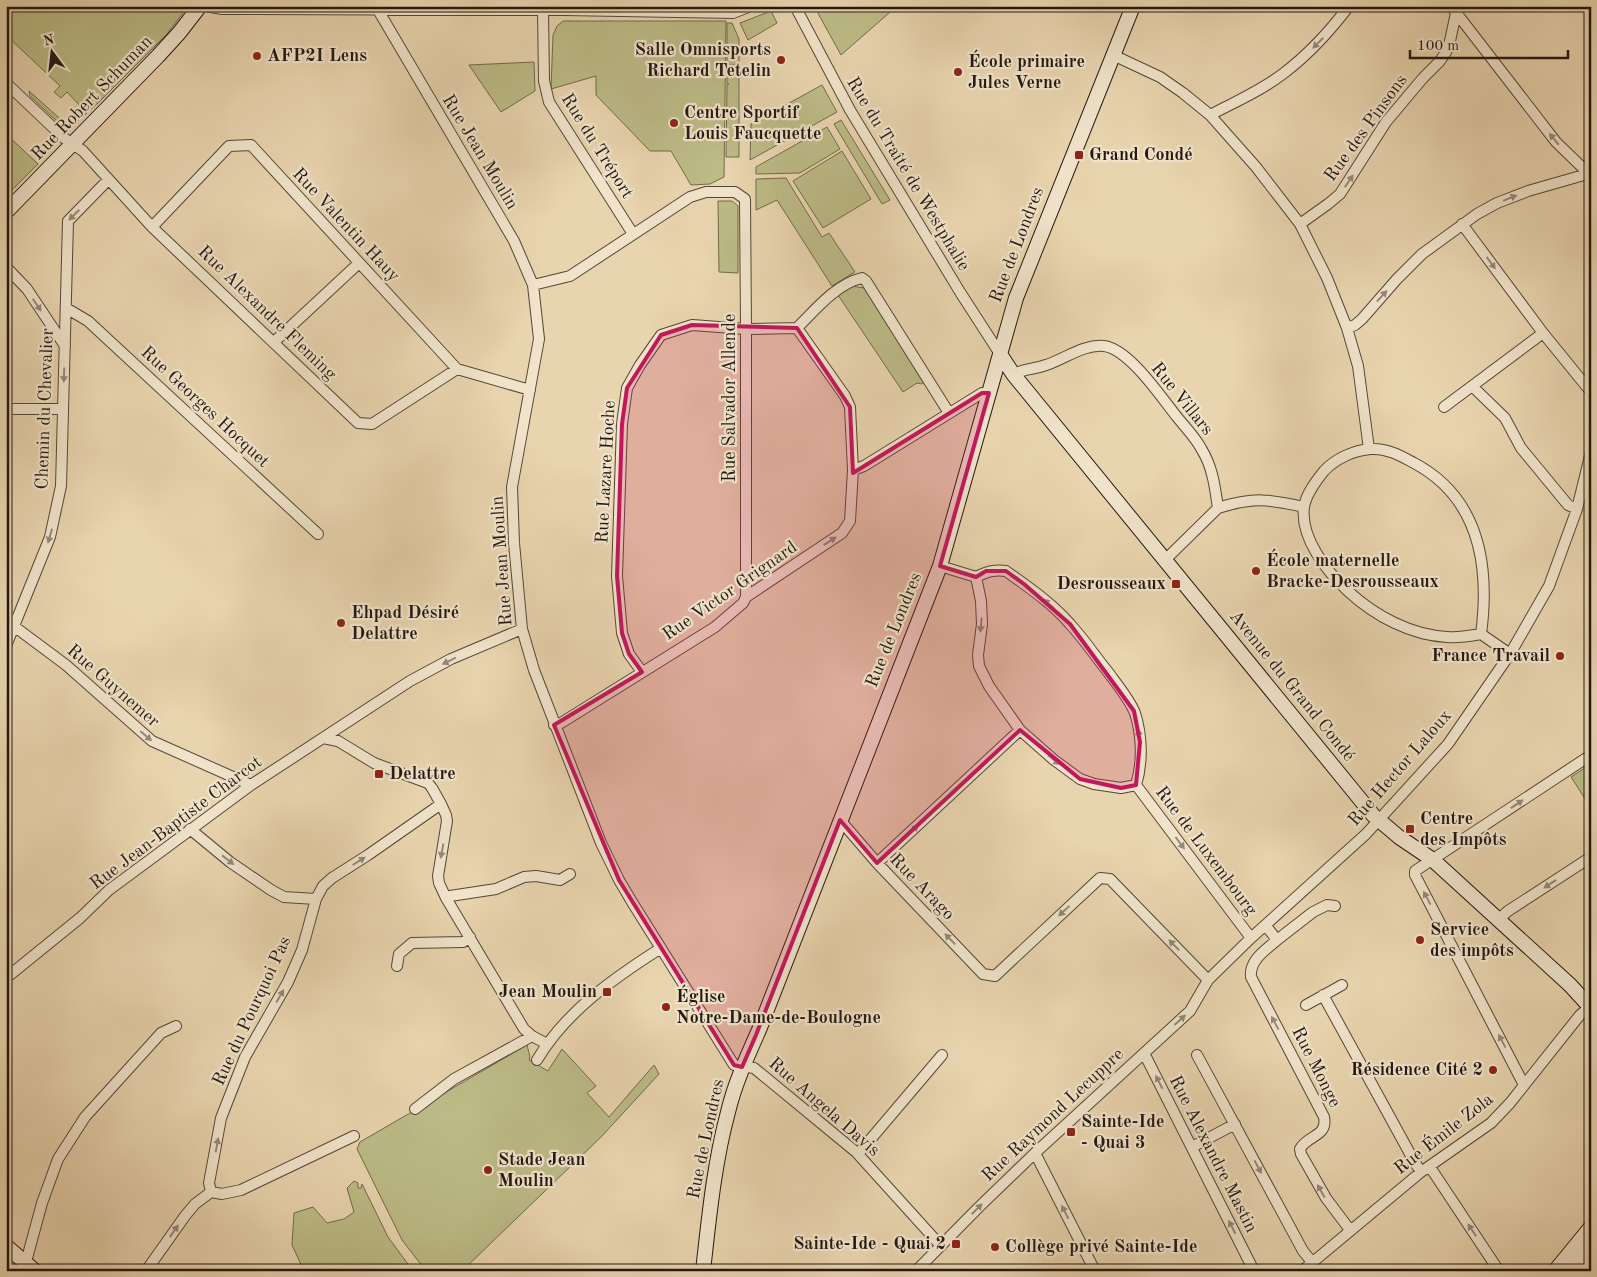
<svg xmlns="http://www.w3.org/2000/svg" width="1597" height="1277" font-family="'Old Standard TT',serif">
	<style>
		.green { fill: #bcbb86; stroke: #706a4c }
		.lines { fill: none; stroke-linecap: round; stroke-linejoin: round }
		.street-casing { stroke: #544738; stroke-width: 12 }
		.secondary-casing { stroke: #231811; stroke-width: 16 }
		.street { stroke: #f0e3ca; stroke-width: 10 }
		.secondary { stroke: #f0e3ca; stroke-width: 14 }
		.oneway { fill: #948877 }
		.marked { fill: #c2185b; fill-opacity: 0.2; stroke: #c2185b; stroke-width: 4; stroke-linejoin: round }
		.poi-dot { fill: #8f2418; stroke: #f0e3ca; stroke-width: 2 }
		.labels { text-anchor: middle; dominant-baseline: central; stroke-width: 4.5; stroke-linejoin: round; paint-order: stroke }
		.poi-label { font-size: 18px; font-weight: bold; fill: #231811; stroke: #f0e3ca; text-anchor: start }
		.street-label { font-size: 18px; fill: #231811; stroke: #f0e3ca }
	</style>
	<rect width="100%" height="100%" fill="#e8d4ae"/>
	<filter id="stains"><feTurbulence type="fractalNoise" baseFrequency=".004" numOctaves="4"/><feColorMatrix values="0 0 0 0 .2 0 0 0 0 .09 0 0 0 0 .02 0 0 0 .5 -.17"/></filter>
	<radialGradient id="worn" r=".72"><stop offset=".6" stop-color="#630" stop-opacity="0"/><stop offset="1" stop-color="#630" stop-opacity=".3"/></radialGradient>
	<path class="green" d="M6 6H188L167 34 99 102 71 127 61 125 30 96 29 91 67 125 83 109 67 92 61 98 54 92 60 86 6 35Z
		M814 6H897L841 55Z
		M771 11 777 23 748 40 740 23Z
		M563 21H726L724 177 710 184 691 185 671 151H650L596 95V76L551 89 553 35 557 26Z
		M727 23H732L739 39V65H727Z
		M534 62 535 91 501 112 469 65Z
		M727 75H739V157H726L727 85 729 84H727Z
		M822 85 837 112 750 160 751 124Z
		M841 120 890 200 882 204 834 124Z
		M827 127 840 149 800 173 756 174V167Z
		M6 134 38 164 6 196Z
		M842 151 871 199 823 228 793 181Z
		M786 178 822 237 829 233 855 272 832 286 777 200 756 210V179Z
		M718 201H732L738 206V273L719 272Z
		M852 286 864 288 924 380 922 384 917 383 903 392 838 295Z
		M1591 764V808L1571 777Z
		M527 1045 530 1057 529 1060 548 1071 562 1049 596 1086 587 1093 609 1117 654 1065 659 1074 602 1136 462 1271H426L402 1240 357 1149 360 1142Z
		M354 1181 358 1183V1188H361L362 1184 388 1237 413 1271H304L292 1245 294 1213 313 1207 327 1223 344 1219 354 1212 347 1188Z"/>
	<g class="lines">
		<defs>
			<path id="street" d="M206 6 222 9 543 10H564V6
				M795 6 850 110 960 292 1000 354
				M1451 6 1556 142 1588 173
				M378 10 514 241 533 285 539 339 512 487 514 543 522 629 534 670 601 843 619 880 632 902 734 1065 754 1068 856 1152 941 1246
				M543 10 544 81 549 102 633 234
				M564 10 733 13 751 6
				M1113 55 1160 77 1183 93 1210 115 1256 167 1300 224 1327 278 1347 328 1358 366 1369 449
				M6 83 64 138 83 151 152 227 358 423 372 424 457 369
				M1210 115C1235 102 1262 90 1284 73 1309 54 1330 31 1349 6
				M1300 224 1328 204 1340 194 1386 122 1423 78 1440 61 1446 52 1450 41 1456 13
				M1462 224 1543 333 1591 392
				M152 227 229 146 251 145 457 369 530 390
				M6 267 27 289 65 346
				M533 285 570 276 690 197 706 192H735L745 199 746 329V597
				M66 308 88 321 318 534
				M797 328C815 310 836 284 862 278L866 281 949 413
				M1347 328 1355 325 1362 319 1397 279 1422 254 1477 214 1497 203 1528 191 1591 173
				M274 342 359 263
				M1013 374C1024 369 1035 369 1046 365 1065 359 1083 344 1104 346 1129 349 1161 397 1177 417 1185 427 1196 438 1202 450 1213 468 1215 488 1218 508L1164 561
				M1472 386 1505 418 1521 448 1568 505 1577 509
				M1444 407 1543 333
				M6 409H63
				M853 470 864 466 982 393H989
				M1218 508C1253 497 1269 499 1304 507
				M940 566 976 577
				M976 577 981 601 982 624 978 655 979 666 989 686 1020 730 1054 760 1080 779 1094 784 1121 788 1136 785 1251 938
				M976 577C986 572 994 569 1006 571 1028 587 1052 603 1070 624 1084 639 1095 656 1108 672 1116 683 1130 700 1135 713 1142 735 1143 762 1136 785
				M15 627 66 665 152 741 251 785
				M1481 634C1470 636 1458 638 1447 637 1411 635 1375 616 1349 592 1327 572 1300 538 1304 507 1306 494 1316 481 1324 471 1335 459 1354 450 1371 449 1387 448 1401 456 1414 463 1480 498 1490 566 1481 634L1510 654
				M6 646 50 537 61 486 68 221 108 180
				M554 725 561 723 715 627 743 603 746 597 842 533 850 521 853 470 850 407 845 396 797 328 746 329 692 325 661 335 640 365 627 388 622 424 617 576 622 633 629 654 642 672
				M323 738 338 741 374 763 428 783 432 788 441 804 446 815 447 821 438 876 439 883 446 898 524 1029 532 1036 547 1044
				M840 820 877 863 983 974 995 976 1100 878 1110 879 1208 980
				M190 829 230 862 271 890 284 897 316 899
				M877 863 1020 730
				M446 898 450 896 496 889 524 877 536 876 560 880 570 874
				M1498 920 1508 911 1591 857
				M1266 926 1277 940 1313 912 1327 905 1335 906
				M1277 940C1266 950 1249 960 1251 977L1324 1117C1328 1137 1307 1135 1300 1149L1301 1154 1326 1198 1350 1230
				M397 966 399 954 412 943 463 942 470 937
				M6 978 80 918 109 890 251 785 410 681 451 659 522 629
				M1323 995 1414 1161 1421 1172
				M1306 1005 1342 985
				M1144 1053 1254 1271
				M1197 1055 1303 1251 1312 1262
				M537 1060C566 1011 614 978 661 948
				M1524 1085 1415 875V871L1591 755
				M415 1109 454 1079 532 1036
				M1192 1147 1235 1124
				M1035 1153 1095 1271
				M858 1154 942 1055
				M1430 1167 1499 1271
				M211 1192 209 1183 221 1118 245 1057 288 982 302 950 316 899 323 886 332 878 368 855 441 804
				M211 1192 222 1194 241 1190 354 1136
				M1580 1259 1591 1267
				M26 1262 42 1203 58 1159 85 1117 161 1033 176 1026
				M146 1271 185 1216 195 1204 211 1192
				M916 1271 979 1207 1035 1153 1190 1011 1208 980 1251 938 1366 834 1448 744 1510 654 1549 586 1577 509 1591 452
				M1302 1271 1421 1172 1491 1123 1510 1103 1580 1015 1591 1006"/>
			<path id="secondary" d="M6 212 158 56 179 33 200 6
				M1000 354 1013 374 1373 815 1399 837 1433 860 1570 985 1591 1008
				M6 1246 35 1271
				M703 1271C709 1218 714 1164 728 1112 735 1083 747 1057 759 1030L940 566 1016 298 1133 6
				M1555 1271 1591 1227
				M1570 1271 1591 1244"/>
		</defs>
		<use href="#street" class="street-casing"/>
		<use href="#secondary" class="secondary-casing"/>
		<use href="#street" class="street"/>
		<use href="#secondary" class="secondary"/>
	</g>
	<defs><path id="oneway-solid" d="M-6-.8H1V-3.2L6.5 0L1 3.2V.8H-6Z" transform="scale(1.25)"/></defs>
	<g class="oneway">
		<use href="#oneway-solid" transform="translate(1318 43) rotate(135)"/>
		<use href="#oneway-solid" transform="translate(1554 139) rotate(-130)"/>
		<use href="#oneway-solid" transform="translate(1349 181) rotate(-56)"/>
		<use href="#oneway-solid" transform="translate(1510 198) rotate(-22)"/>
		<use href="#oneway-solid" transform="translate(74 215) rotate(135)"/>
		<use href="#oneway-solid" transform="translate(1491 263) rotate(54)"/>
		<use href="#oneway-solid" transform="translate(1382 296) rotate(-47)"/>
		<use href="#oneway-solid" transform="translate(37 305) rotate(56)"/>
		<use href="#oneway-solid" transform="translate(64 375) rotate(92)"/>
		<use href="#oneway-solid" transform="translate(50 536) rotate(106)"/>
		<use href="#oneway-solid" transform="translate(830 541) rotate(-33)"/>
		<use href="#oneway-solid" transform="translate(1049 604) rotate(-139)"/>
		<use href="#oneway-solid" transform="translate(981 625) rotate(95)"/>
		<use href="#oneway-solid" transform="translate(449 661) rotate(154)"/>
		<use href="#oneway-solid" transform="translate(146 736) rotate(41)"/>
		<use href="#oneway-solid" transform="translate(1139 736) rotate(-97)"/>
		<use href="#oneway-solid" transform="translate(1054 760) rotate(39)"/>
		<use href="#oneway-solid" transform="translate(1517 804) rotate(-34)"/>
		<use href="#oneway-solid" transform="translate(913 830) rotate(-43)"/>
		<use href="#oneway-solid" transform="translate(1180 843) rotate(53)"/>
		<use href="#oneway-solid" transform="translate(442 851) rotate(101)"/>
		<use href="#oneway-solid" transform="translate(228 860) rotate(38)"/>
		<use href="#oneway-solid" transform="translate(359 861) rotate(-32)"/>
		<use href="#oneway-solid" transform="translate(1550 884) rotate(147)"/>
		<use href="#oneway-solid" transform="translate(1427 898) rotate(-118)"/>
		<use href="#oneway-solid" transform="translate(1064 911) rotate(137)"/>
		<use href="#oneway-solid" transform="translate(950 939) rotate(-134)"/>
		<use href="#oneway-solid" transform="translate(1174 945) rotate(-134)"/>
		<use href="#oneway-solid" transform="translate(280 996) rotate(-60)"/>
		<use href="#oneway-solid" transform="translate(1180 1020) rotate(-42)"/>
		<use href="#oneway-solid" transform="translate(1275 1023) rotate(-118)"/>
		<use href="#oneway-solid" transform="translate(1502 1041) rotate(-118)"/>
		<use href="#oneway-solid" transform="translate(1159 1082) rotate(-117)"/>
		<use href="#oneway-solid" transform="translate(217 1145) rotate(-80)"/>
		<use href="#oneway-solid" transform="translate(1258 1167) rotate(62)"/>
		<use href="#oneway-solid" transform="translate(1321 1191) rotate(-119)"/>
		<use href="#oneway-solid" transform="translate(977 1209) rotate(-45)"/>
		<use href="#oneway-solid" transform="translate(1065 1212) rotate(-117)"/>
		<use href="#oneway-solid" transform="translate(1232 1227) rotate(-117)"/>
		<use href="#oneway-solid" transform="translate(1472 1230) rotate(-124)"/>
		<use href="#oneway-solid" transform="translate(174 1231) rotate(-55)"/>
	</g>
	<path class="marked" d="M692 325 797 328 850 407 853 473 982 393H989L940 566 976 577 986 571H1006L1024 584 1070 624 1134 711 1140 742 1136 785 1121 788 1080 779 1020 730 877 863 840 820 756 1035 742 1067 734 1065 619 880 554 725 642 672 629 654 622 633 617 576 622 424 627 388 661 335Z"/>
	<g class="poi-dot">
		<circle cx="257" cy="56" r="5"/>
		<circle cx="781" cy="60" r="5"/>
		<circle cx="958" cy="72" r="5"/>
		<circle cx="674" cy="123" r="5"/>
		<rect x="1074" y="150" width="10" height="10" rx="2.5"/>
		<circle cx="1256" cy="571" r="5"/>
		<rect x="1171" y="579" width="10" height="10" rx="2.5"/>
		<circle cx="341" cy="623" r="5"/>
		<circle cx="1560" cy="656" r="5"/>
		<rect x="374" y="769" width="10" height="10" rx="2.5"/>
		<rect x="1405" y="824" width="10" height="10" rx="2.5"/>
		<circle cx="1420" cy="940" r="5"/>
		<rect x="602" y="987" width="10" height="10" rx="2.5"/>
		<circle cx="666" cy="1007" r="5"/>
		<circle cx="1493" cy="1070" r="5"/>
		<rect x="1066" y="1127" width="10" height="10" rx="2.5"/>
		<circle cx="488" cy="1170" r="5"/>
		<rect x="951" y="1239" width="10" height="10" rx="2.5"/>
		<circle cx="995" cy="1247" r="5"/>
	</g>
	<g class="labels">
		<g class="poi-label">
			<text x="771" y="50" text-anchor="end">Salle Omnisports<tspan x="771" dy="21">Richard Tetelin</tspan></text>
			<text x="267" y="56">AFP2I Lens</text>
			<text x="968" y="62">École primaire<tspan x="968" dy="21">Jules Verne</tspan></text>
			<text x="684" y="113">Centre Sportif<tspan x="684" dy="21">Louis Faucquette</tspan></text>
			<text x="1089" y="155">Grand Condé</text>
			<text x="1266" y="561">École maternelle<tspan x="1266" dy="21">Bracke-Desrousseaux</tspan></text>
			<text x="1166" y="584" text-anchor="end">Desrousseaux</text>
			<text x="351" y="613">Ehpad Désiré<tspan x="351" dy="21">Delattre</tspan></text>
			<text x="1550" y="656" text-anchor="end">France Travail</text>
			<text x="389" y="774">Delattre</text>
			<text x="1420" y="819">Centre<tspan x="1420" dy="21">des Impôts</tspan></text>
			<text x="1430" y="930">Service<tspan x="1430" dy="21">des impôts</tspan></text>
			<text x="597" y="992" text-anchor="end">Jean Moulin</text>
			<text x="676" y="997">Église<tspan x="676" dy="21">Notre-Dame-de-Boulogne</tspan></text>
			<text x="1483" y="1070" text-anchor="end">Résidence Cité 2</text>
			<text x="1081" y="1122">Sainte-Ide<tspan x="1081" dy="21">- Quai 3</tspan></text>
			<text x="498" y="1160">Stade Jean<tspan x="498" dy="21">Moulin</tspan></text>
			<text x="946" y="1244" text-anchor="end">Sainte-Ide - Quai 2</text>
			<text x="1005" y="1247">Collège privé Sainte-Ide</text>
		</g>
		<g class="street-label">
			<text transform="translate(92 98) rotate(-46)">Rue Robert Schuman</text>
			<text transform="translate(1366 128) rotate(-54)">Rue des Pinsons</text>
			<text transform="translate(597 146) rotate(58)">Rue du Tréport</text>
			<text transform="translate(480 152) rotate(59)">Rue Jean Moulin</text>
			<text transform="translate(908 174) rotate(59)">Rue du Traîté de Westphalie</text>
			<text transform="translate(346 225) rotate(47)">Rue Valentin Hauy</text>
			<text transform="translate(1017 245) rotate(-69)">Rue de Londres</text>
			<text transform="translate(267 313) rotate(44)">Rue Alexandre Fleming</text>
			<text transform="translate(730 398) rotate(-90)">Rue Salvador Allende</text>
			<text transform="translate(1182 399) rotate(51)">Rue Villars</text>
			<text transform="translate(205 407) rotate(43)">Rue Georges Hocquet</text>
			<text transform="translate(45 409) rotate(-88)">Chemin du Chevalier</text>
			<text transform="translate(606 472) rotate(-87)">Rue Lazare Hoche</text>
			<text transform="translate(502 561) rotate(-94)">Rue Jean Moulin</text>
			<text transform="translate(730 591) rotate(-35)">Rue Victor Grignard</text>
			<text transform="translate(894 630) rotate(-68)">Rue de Londres</text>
			<text transform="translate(113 686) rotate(41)">Rue Guynemer</text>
			<text transform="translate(1292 686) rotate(51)">Avenue du Grand Condé</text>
			<text transform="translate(1400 768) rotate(-49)">Rue Hector Laloux</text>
			<text transform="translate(176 823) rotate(-37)">Rue Jean-Baptiste Charcot</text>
			<text transform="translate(1206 851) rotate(53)">Rue de Luxembourg</text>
			<text transform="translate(922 887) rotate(46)">Rue Arago</text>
			<text transform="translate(252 1011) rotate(-65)">Rue du Pourquoi Pas</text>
			<text transform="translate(1316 1067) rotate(63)">Rue Monge</text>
			<text transform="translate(824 1107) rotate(41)">Rue Angela Davis</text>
			<text transform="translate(1053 1115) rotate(-43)">Rue Raymond Lecuppre</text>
			<text transform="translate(1444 1134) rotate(-38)">Rue Émile Zola</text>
			<text transform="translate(706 1139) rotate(-78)">Rue de Londres</text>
			<text transform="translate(1213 1154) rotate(63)">Rue Alexandre Mastin</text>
		</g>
	</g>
	<rect width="1597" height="1277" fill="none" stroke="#e8d4ae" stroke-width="25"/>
	<rect x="8" y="8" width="1582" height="1262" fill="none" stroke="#231811" stroke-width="2.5"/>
	<rect x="12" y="12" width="1572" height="1252" fill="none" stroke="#231811"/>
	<g transform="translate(52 52) rotate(345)" stroke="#f0e3ca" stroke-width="4" paint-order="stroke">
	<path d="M0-4L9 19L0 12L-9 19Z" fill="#231811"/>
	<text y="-8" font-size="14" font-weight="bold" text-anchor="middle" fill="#231811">N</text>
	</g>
	<path d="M1410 50v8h158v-8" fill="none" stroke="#231811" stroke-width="2.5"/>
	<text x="1417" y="50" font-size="15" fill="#231811" stroke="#f0e3ca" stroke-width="4" paint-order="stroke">100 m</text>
	<rect width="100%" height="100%" filter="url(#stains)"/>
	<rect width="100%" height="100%" fill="url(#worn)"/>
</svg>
